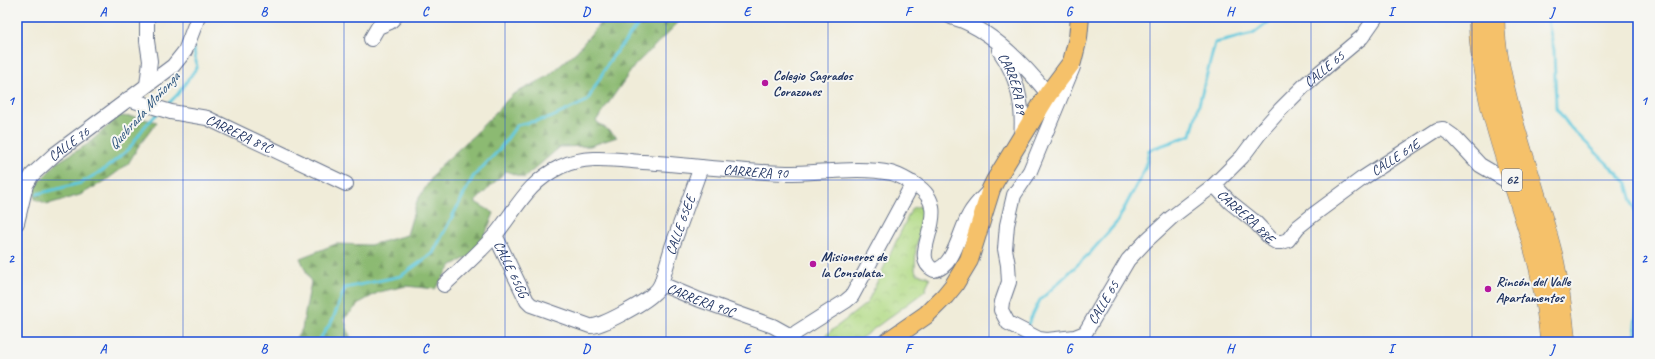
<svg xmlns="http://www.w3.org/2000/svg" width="1655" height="359" font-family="Caveat,sans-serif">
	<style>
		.forest { fill: url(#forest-firs); stroke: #547468 }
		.park { fill: url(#park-crowns); stroke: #668471 }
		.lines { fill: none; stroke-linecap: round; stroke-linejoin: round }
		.stream { stroke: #60c8dc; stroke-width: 3 }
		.minor-casing { stroke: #667189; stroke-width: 16 }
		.major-casing { stroke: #667189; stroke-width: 20 }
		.highway-casing { stroke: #667189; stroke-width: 22 }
		.minor { stroke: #fff; stroke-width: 14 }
		.major { stroke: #f5c16b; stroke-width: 18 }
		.highway { stroke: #f5c16b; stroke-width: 21 }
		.grid { fill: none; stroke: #1d4ed8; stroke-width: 1; stroke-opacity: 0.55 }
		.poi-dot { fill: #b5179e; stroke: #f6f6f2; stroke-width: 1.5 }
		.labels { text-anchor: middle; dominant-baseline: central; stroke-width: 4; stroke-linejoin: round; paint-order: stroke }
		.shield { fill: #f6f6f2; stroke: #5d6b8a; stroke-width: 1 }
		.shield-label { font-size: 13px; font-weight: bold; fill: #1b2f5e }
		.street-label { font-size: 14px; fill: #1b2f5e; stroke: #f6f6f2 }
		.poi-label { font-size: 14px; font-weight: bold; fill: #1b2f5e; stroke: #f6f6f2; text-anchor: start }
		.water-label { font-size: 15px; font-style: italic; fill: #2c557e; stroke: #f6f6f2 }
		.neatline { fill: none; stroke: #1d4ed8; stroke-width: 1.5 }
		.grid-label { font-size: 13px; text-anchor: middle; font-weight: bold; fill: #1d4ed8 }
	</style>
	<defs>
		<pattern id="forest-firs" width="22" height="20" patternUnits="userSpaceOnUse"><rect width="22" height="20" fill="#8cba72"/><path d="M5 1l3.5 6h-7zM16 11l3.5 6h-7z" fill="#729861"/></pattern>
		<pattern id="park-crowns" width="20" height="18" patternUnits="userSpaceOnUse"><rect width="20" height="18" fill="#b1da84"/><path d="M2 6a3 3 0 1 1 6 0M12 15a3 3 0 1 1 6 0" fill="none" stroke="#98bb74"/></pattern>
	</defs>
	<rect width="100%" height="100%" fill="#f6f6f2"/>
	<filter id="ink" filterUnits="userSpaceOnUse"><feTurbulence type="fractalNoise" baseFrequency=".025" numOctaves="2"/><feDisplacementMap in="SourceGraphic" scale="8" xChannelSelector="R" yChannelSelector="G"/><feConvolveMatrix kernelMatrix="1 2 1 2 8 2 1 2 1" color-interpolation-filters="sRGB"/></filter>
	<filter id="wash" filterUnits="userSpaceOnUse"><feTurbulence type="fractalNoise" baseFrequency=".012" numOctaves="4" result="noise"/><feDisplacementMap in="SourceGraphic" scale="16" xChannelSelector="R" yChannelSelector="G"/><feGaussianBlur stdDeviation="0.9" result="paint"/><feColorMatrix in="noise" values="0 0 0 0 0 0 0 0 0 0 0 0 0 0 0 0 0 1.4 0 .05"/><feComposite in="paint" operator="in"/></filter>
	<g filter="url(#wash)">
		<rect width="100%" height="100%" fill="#f0ecd9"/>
		<path class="forest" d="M605 17H684L635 65 596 121 617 137 590 146 560 147 524 178 506 171 475 202 494 213 478 252 452 265 435 289 406 286 379 292 361 302 344 319 352 342H294L302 329 311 282 300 258 336 244 370 245 407 235 417 201 438 168 474 135 512 95 547 77 577 51Z
			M119 116 135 117 157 122 138 147 128 164 105 181 80 195 48 204 35 199 34 187 58 162 88 144Z"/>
		<path class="park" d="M921 206 924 212 916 248 915 270 917 274 924 275 930 278 925 291 856 342H817L867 303 912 208Z"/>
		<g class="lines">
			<path class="stream" d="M1547 17 1554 50 1556 108 1570 127 1627 183 1637 219 1638 241
				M166 106 177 95 197 67 193 46
				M37 194 81 183 105 169 129 149 145 126 159 112
				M1026 328 1040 300 1090 253 1117 222 1145 169 1149 150 1191 135 1215 43 1253 34 1275 17
				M318 342 333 319 345 288 401 276 433 253 473 177 499 150 517 125 550 118 587 101 610 60 644 17
				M1018 342 1022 335
				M1637 342 1635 326 1638 296"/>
		</g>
	</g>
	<g filter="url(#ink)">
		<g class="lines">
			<defs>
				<g id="minor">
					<path d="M147 17V41L150 61 147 85"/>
					<path d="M951 17C989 27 1024 64 1048 94"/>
					<path d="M371 39 378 27 390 22 395 17"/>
					<path id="s1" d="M999 50C1018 77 1024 105 1021 138"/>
					<path id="s2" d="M1073 67 1030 171 1014 195 1007 225 1005 249 1008 265 1009 282 1002 302 1001 310 1008 323 1039 339 1047 340 1075 337 1085 333 1128 260 1147 240 1172 217 1214 185 1242 157 1263 129 1280 110 1307 83 1362 37 1376 17"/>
					<path id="s3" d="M128 99 171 112 207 118 346 184"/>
					<path id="s4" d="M1214 185 1230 202 1255 222 1271 239 1276 242H1282L1288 240 1298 227 1313 215 1363 178 1437 130 1443 129 1453 136 1480 165 1514 185"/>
					<path id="s5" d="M17 223 26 185 32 175 55 154 173 66 185 51 198 17"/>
					<path id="s6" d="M495 235 527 301 531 305 590 326C600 328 645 302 653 294 657 291 659 288 661 284L672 247 701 167"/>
					<path id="s7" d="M661 284 697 299 773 326 791 336"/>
					<path id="s8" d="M444 285C462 268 480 252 496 234 517 208 528 182 560 167 585 154 617 160 643 162 691 165 739 172 787 173 820 173 860 166 891 173 900 175 908 181 916 185 957 211 905 255 934 270 954 268 960 230 969 215 974 205 983 197 991 189"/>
					<path d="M786 342 797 332 846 301 852 296 913 183"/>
				</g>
				<path id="major" d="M887 342 926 315 945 296 954 285 969 260 991 189 995 181 1048 94 1072 62 1078 38 1080 17"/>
				<path id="highway" d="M1479 17C1480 102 1516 180 1538 261 1545 288 1548 315 1551 342
					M1494 17C1494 50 1502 81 1510 112 1523 160 1540 207 1552 255 1559 284 1562 313 1565 342"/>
			</defs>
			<use href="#minor" class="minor-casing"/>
			<use href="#major" class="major-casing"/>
			<use href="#highway" class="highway-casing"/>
			<use href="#minor" class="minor"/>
			<use href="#major" class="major"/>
			<use href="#highway" class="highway"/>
		</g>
	</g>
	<path class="grid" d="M183 17V342M344 17V342M505 17V342M666 17V342M828 17V342M989 17V342M1150 17V342M1311 17V342M1472 17V342M17 180H1638"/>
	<g class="poi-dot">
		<circle cx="765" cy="83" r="4"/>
		<circle cx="813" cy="264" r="4"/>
		<circle cx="1488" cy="289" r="4"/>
	</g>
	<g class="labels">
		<rect class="shield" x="1502" y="169" width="20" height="22" rx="3"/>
		<g class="shield-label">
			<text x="1512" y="180">62</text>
		</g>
		<g class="street-label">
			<text stroke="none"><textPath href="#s2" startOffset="715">CALLE 65</textPath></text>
			<text stroke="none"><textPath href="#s1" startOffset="37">CARRERA 89</textPath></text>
			<text stroke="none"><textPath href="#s3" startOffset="117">CARRERA 89C</textPath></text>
			<text stroke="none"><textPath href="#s5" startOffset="99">CALLE 76</textPath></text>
			<text stroke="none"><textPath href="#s4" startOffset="233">CALLE 61E</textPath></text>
			<text stroke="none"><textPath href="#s8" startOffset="364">CARRERA 90</textPath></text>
			<text stroke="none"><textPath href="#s4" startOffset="45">CARRERA 88E</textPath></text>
			<text stroke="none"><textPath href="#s6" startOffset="288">CALLE 65EE</textPath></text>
			<text stroke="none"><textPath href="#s6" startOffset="38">CALLE 65GG</textPath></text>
			<text stroke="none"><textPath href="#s7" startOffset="43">CARRERA 90C</textPath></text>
			<text stroke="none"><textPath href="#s2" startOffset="391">CALLE 65</textPath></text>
		</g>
		<g class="poi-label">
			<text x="773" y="75">Colegio Sagrados<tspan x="773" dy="16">Corazones</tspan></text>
			<text x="821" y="256">Misioneros de<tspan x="821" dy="16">la Consolata.</tspan></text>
			<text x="1496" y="281">Rincón del Valle<tspan x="1496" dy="16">Apartamentos</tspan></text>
		</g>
		<g class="water-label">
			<text transform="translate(144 111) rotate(-48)">Quebrada Moñonga</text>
		</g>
	</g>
	<rect width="1655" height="359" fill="none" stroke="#f6f6f2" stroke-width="44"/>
	<rect x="22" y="22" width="1611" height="315" class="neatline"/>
	<g class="grid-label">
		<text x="103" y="16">A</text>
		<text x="264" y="16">B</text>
		<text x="425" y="16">C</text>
		<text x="586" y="16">D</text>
		<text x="747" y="16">E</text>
		<text x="908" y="16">F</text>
		<text x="1069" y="16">G</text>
		<text x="1230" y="16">H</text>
		<text x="1391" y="16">I</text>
		<text x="1552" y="16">J</text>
		<text x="11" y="105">1</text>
		<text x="1644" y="105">1</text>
		<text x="11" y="263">2</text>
		<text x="1644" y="263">2</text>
		<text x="103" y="353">A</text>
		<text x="264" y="353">B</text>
		<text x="425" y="353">C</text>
		<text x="586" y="353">D</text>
		<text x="747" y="353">E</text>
		<text x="908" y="353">F</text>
		<text x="1069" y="353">G</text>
		<text x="1230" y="353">H</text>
		<text x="1391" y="353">I</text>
		<text x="1552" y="353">J</text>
	</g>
</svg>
